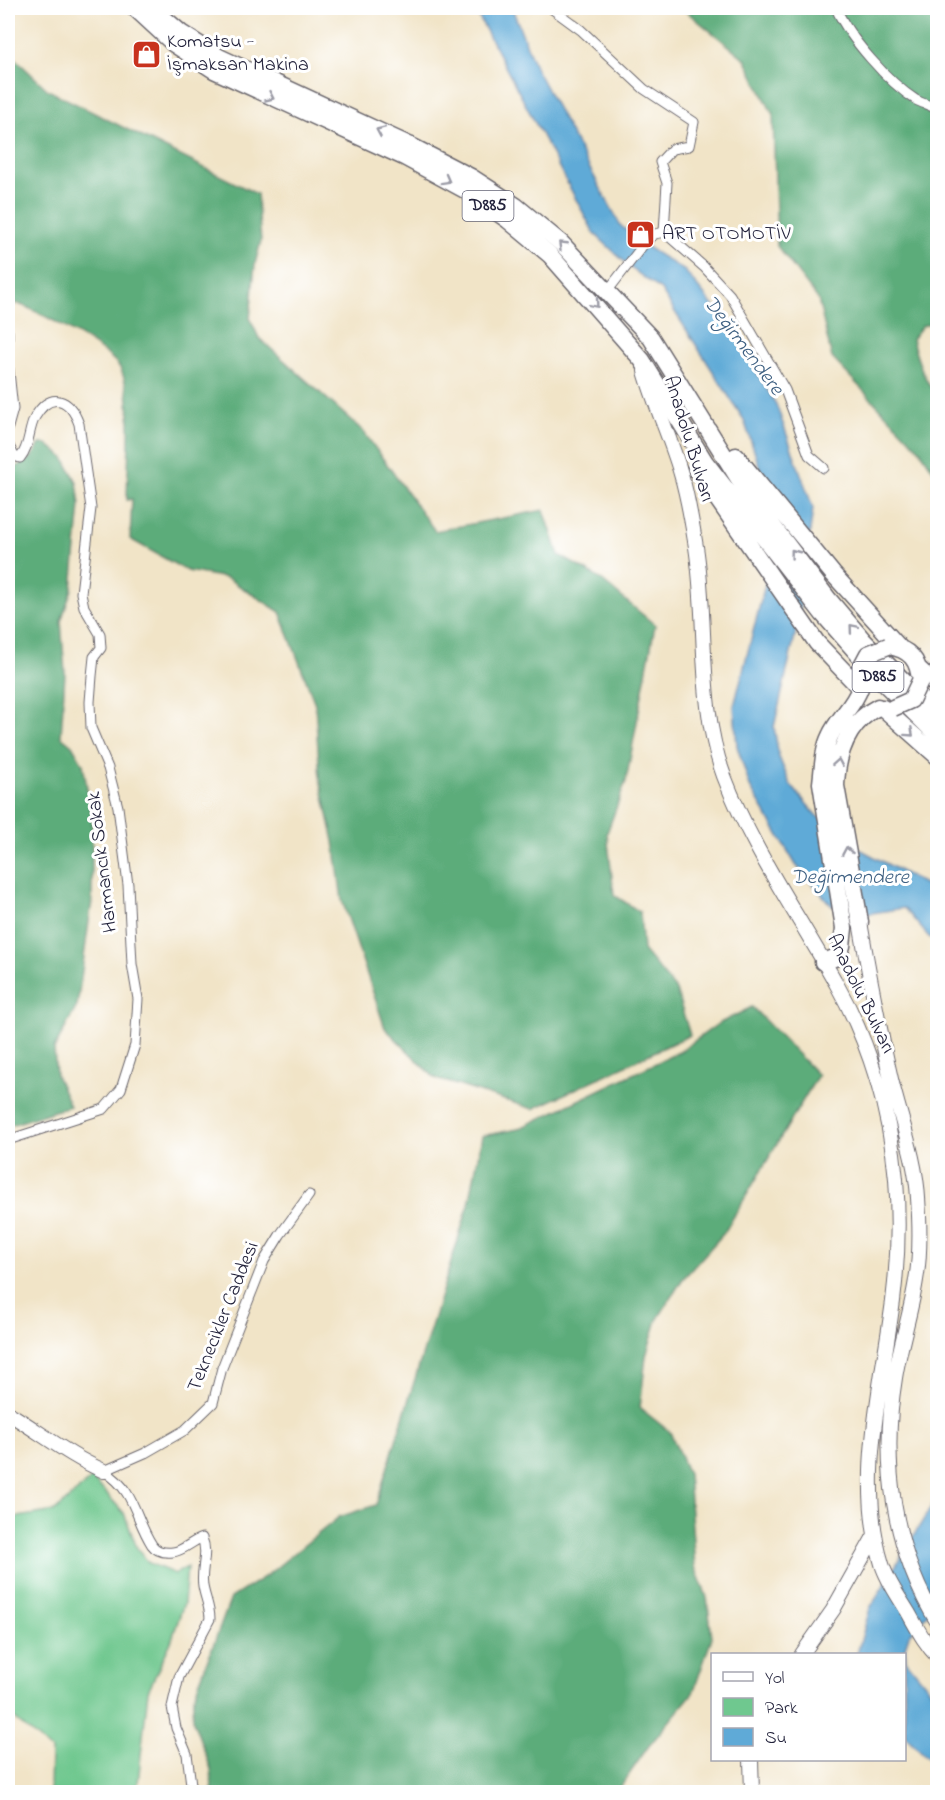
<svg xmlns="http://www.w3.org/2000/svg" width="945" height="1800" font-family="'Indie Flower',sans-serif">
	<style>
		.green { fill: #6fc88f; stroke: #487565; stroke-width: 1.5 }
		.forest { fill: #5bac7a; stroke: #3e675a; stroke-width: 1.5 }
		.water { fill: #5faad7; stroke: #406689; stroke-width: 1.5 }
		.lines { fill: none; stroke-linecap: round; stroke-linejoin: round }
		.street-casing { stroke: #6a666c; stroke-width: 11 }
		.secondary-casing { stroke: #6a666c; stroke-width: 16 }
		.highway-casing { stroke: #6a666c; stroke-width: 19 }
		.street { stroke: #fff; stroke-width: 9 }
		.secondary { stroke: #fff; stroke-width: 14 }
		.highway { stroke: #fff; stroke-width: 16 }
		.highway-bridge-casing { stroke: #6a666c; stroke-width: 19; stroke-linecap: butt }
		.highway-bridge { stroke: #fff; stroke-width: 16 }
		.oneway { stroke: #9c9ca7 }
		.labels { text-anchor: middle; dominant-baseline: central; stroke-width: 6; stroke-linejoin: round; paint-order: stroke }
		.shield { fill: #fff; stroke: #646476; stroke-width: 1.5 }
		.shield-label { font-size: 18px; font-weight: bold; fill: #22223b }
		.poi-label { font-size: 20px; fill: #22223b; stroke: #fff; text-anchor: start }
		.street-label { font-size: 20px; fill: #22223b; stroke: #fff }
		.water-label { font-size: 21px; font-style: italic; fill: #3d5f81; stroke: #fff }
	</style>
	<rect width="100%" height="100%" fill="#fff"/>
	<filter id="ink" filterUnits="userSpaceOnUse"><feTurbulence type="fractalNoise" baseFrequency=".0167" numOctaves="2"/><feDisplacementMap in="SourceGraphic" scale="12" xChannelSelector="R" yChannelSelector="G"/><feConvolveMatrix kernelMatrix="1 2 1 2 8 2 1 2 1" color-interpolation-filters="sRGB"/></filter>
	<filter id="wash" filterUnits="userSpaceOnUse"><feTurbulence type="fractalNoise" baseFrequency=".008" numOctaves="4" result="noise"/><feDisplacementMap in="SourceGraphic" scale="24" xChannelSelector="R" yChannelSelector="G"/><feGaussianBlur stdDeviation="1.35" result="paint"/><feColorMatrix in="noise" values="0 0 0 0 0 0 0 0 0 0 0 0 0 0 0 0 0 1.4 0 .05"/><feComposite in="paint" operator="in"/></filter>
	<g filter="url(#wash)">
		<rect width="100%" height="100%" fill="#f1e4c7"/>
		<path class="green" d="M92 1478 124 1513 137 1548 149 1563 175 1574 187 1567 184 1603 171 1642 148 1691 137 1792H50L51 1750 8 1713V1525L12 1518 55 1511Z"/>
		<path class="forest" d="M682 8H937V322L922 326 912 339C917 360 924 380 937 396V476L920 450 832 358 818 299 777 246 773 115 745 59Z
			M8 52 48 90 257 194 261 241 255 264 250 319 259 338 363 431 435 531 544 510 559 555 599 578 655 625 626 781 607 833 614 895 640 912 643 950 676 990 690 1035 533 1109 435 1078 385 1028 342 900 334 841 320 779 315 704 280 612 227 578 187 571 130 539 132 499 127 500C127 466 135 397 120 368 111 350 36 310 16 303L8 311Z
			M40 444H47L64 458 77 482 80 505 72 589 61 621 65 673 61 736 72 745 83 764 92 818V901L77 1006 54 1049 56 1075 70 1106 8 1126V464L17 467 31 458Z
			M752 1007 818 1075 724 1233 682 1280 657 1320 646 1356 640 1408 670 1432 688 1474 695 1567 707 1597 712 1638 693 1693 648 1747 617 1792H212L211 1769 193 1721V1699L231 1598 266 1576 339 1517 376 1505 469 1204 482 1136 518 1129 679 1052 718 1024Z"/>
		<path class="water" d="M474 8H512L536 69 621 226 650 249 685 271 727 323 776 404 813 508 799 618 774 727 779 757 790 784 816 815 856 847 937 891V942L929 937 904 908 866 914 832 906 796 865 750 787 737 746 734 706 766 581 770 499 744 420 661 290 632 269 594 233Z
			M937 1497V1603L909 1635 905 1647 906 1660 937 1698V1767L905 1736 904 1654H857L870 1608Z"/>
	</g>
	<g filter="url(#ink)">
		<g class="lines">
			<defs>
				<path id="street" d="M551 8 581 30 644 89 694 122 689 146 672 149 660 162 667 183 664 232
					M836 8C849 38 888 82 916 100 923 104 931 105 938 110
					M606 293 647 240 655 234 664 232 704 267 730 295 785 390 809 455 824 468
					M8 332V338
					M8 362 13 409 8 427
					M8 444 14 456 20 458C30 446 28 430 35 417 51 390 70 399 79 424L91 508 81 593 84 607 100 634 101 648 94 657 92 676 90 702 91 728 108 768 118 807 128 885 132 964 138 999 135 1045 121 1089 104 1109 8 1140
					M104 1471C136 1491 134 1517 152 1545 157 1552 165 1553 173 1552 183 1551 192 1541 202 1538 209 1554 200 1569 203 1586 205 1598 210 1607 210 1619L179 1677 172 1707 176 1728 187 1754 192 1792
					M104 1471 145 1453 185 1430 213 1403 222 1368 264 1261 280 1235 309 1195"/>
				<path id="secondary" d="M645 371C655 406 671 439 681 474 688 497 692 523 696 547 708 622 697 704 724 776 752 850 799 916 837 985 870 1044 890 1112 896 1179 899 1219 898 1261 893 1301 882 1386 856 1480 882 1564 887 1581 899 1597 908 1612 917 1628 925 1644 938 1657
					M860 922C869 974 879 1027 891 1079 900 1118 916 1158 918 1198 920 1226 921 1253 916 1280 911 1313 900 1345 895 1378 881 1463 893 1550 938 1623
					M8 1413C40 1432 69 1456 104 1471
					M802 1654 833 1610 875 1535
					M751 1760 752 1792"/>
				<path id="highway" d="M135 8 174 44 214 70 404 157 465 190 508 220 550 255 642 360 705 462 823 614 880 679 938 736
					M152 8 181 33 219 57 409 145 471 177 516 206 561 243 651 338 747 492 829 600 863 640 938 716
					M736 456 833 574 899 647
					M696 468 817 643 860 688C854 706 838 718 830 736 823 750 823 768 821 783L844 928 842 946 837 957 823 962
					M889 646C910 649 919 661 920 681
					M920 670 938 687
					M883 708 938 757
					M860 922 836 786C837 753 847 723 878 707"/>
			</defs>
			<use href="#street" class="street-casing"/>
			<use href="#secondary" class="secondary-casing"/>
			<use href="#highway" class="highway-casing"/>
			<use href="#street" class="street"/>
			<use href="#secondary" class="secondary"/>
			<use href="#highway" class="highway"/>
			<defs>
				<path id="highway-bridge" d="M859 671 868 654 888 646
					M893 708 911 700 920 681"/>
			</defs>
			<use href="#highway-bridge" class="highway-bridge-casing"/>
			<use href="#highway-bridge" class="highway-bridge"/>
		</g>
		<defs><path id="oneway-chevron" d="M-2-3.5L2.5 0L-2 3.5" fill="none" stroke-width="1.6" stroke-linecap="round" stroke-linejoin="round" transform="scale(1.5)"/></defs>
		<g class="oneway">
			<use href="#oneway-chevron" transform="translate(270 97) rotate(25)"/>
			<use href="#oneway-chevron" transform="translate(380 131) rotate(-156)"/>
			<use href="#oneway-chevron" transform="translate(446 180) rotate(29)"/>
			<use href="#oneway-chevron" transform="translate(562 245) rotate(-136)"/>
			<use href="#oneway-chevron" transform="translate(595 304) rotate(49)"/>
			<use href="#oneway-chevron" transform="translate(794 553) rotate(-127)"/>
			<use href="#oneway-chevron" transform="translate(853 628) rotate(-130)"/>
			<use href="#oneway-chevron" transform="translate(910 733) rotate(42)"/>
			<use href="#oneway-chevron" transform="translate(838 763) rotate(-80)"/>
			<use href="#oneway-chevron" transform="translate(847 851) rotate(-100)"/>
		</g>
	</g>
	<defs>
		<symbol id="shop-square" viewBox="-11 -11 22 22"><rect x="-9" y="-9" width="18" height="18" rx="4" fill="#c8321e" stroke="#fff"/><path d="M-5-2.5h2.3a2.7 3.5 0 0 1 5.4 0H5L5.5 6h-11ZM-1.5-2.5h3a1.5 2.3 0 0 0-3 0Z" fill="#fff"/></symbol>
	</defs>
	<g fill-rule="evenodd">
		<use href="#shop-square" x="130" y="38" width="33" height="33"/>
		<use href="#shop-square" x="624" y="218" width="33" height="33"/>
	</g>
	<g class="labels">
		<g class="shield">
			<rect x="462.5" y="191" width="51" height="30" rx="4.5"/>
			<rect x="852.5" y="662" width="51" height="30" rx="4.5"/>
		</g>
		<g class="shield-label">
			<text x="488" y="206">D885</text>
			<text x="878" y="677">D885</text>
		</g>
		<g class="poi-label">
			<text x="167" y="42">Komatsu -<tspan x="167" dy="23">İşmaksan Makina</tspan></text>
			<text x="662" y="234">ART OTOMOTİV</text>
		</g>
		<g class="street-label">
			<text transform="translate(688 439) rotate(73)">Anadolu Bulvarı</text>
			<text transform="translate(103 862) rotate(-97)">Harmancık Sokak</text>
			<text transform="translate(860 994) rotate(64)">Anadolu Bulvarı</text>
			<text transform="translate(224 1317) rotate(-68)">Teknecikler Caddesi</text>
		</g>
		<g class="water-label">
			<text transform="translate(743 346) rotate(53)">Değirmendere</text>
			<text x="850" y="878">Değirmendere</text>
		</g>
	</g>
	<rect width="945" height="1800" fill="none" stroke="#fff" stroke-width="30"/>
	<rect x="711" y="1653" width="195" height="108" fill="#ffffff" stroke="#a7a7b1" stroke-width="1.5"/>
	<rect x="723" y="1672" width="30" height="9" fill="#ffffff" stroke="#a7a7b1" stroke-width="1.5"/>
	<text x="765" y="1683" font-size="18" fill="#22223b">Yol</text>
	<rect x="723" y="1698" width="30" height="18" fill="#6fc88f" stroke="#a7a7b1" stroke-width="1.5"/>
	<text x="765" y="1713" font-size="18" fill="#22223b">Park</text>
	<rect x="723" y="1728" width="30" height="18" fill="#5faad7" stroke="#a7a7b1" stroke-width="1.5"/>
	<text x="765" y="1743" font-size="18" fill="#22223b">Su</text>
</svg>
